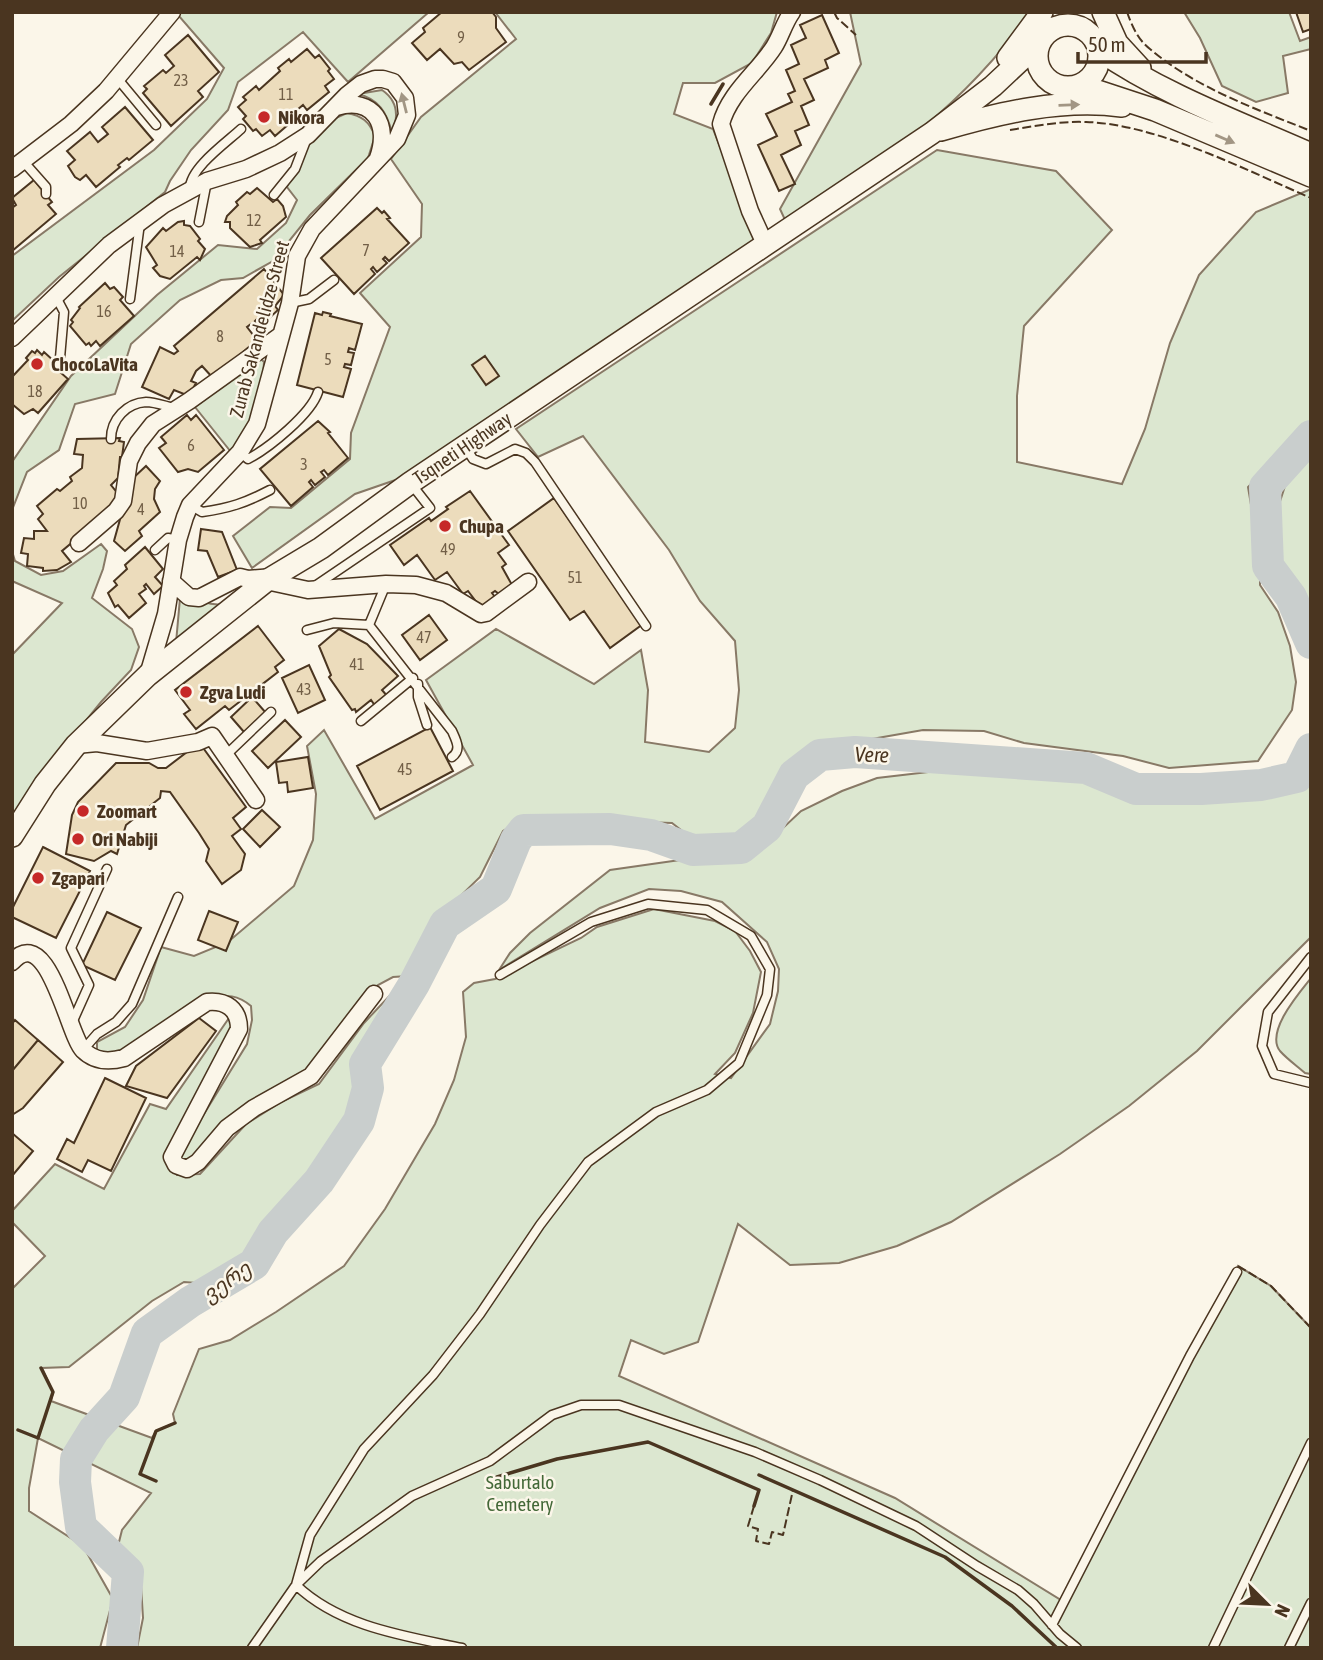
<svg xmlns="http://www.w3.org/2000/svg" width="1323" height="1660" font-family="'Asap Condensed','Noto Sans Georgian',sans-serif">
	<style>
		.green { fill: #dce7d0; stroke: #887966; stroke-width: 2 }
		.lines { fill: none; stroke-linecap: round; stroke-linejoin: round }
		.river { stroke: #c9cecd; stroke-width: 32 }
		.building { fill: #ecdcbc; stroke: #4a3520; stroke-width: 2 }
		.service-casing { stroke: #4a3520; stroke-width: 11 }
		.minor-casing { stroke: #4a3520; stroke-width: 19 }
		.secondary-casing { stroke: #4a3520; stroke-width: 24 }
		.service { stroke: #fbf6e9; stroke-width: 8 }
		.minor { stroke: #fbf6e9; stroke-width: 16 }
		.secondary { stroke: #fbf6e9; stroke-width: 21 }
		.fence { stroke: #4a3520; stroke-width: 2; stroke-dasharray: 9 3.5; stroke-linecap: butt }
		.wall { stroke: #4a3520; stroke-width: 3.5 }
		.oneway { fill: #a29684 }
		.poi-dot { fill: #c62828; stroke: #fbf6e9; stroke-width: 2.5 }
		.labels { text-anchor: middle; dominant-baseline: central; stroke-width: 5; stroke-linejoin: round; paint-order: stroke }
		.number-label { font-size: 16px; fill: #725f47 }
		.poi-label { font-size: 19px; font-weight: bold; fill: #4a3520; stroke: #fbf6e9; text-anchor: start }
		.street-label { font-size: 19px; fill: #4a3520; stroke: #fbf6e9 }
		.park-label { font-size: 19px; fill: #436837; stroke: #fbf6e9 }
		.water-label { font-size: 21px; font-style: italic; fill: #4a3520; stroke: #fbf6e9 }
	</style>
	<rect width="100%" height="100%" fill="#fbf6e9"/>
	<path class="green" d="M180 12H429L348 82 303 32 238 82 228 110 191 150 170 181 165 192 59 277 12 321V256L154 150 207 99 224 68 178 15Z
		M495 12H777L771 33 752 63 715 83H683L674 114 713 129 758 244 407 476 355 494 252 568 233 536 270 507 291 508 350 459 351 433 390 327 360 293 421 237 422 204 391 159 421 117 516 39Z
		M850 12H1032C997 58 958 101 912 136 871 166 828 193 786 222L780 209 861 64Z
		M1184 12H1289L1300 41 1311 37V49L1283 56 1288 93 1256 102 1222 86 1200 38Z
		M382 90C398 101 399 116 392 133 387 113 379 99 358 94Z
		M347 113C362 116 369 121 375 136L368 158 310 215 273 261 243 278 221 280 180 300 131 344 115 394 75 404 59 450 27 472 12 510V462L71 376 157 295 218 245 257 249 286 223 297 200 287 187 301 145 329 121Z
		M937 150 1056 171 1112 230 1024 326 1017 396V462L1122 484 1145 429 1170 343 1199 275 1256 212 1311 189V430L1296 438 1248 487 1260 558V585L1278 612 1290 646 1296 682 1292 710 1258 761 1169 768 1123 756 1024 743 984 731 923 730 815 749 793 771 761 824 734 839 690 837 672 823 525 818 503 831 480 877 439 917 408 976 393 977 378 985 354 1012 307 1074 192 1163 181 1159 183 1148 247 1044 252 1020 251 1006C238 995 227 994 210 998L119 1054 102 1053 97 1050V1042L125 1027 143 1000 161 947 194 956 228 942 294 886 313 840 316 794 307 746 324 730 375 819 473 765 426 680 496 629 594 684 641 650 648 690 645 742 709 752 735 728 739 690 735 641 700 601 669 550 583 436 538 457 516 429Z
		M260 358 264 362C263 396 250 427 235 457L195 407Z
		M1311 454V610L1278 556 1274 520 1285 486Z
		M101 544 107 551 103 569 92 598 132 629 139 647 131 670 101 702 45 771 12 819V655L62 603 12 581V551L15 561 41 575 63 571Z
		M181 587C198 600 208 608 230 603L205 616 176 643Z
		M1311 766V937L1197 1051 1129 1106 1060 1154 951 1222 897 1246 839 1263 790 1265 738 1224 698 1342 664 1354 631 1340 619 1376 895 1498 1061 1600 1184 1360 1238 1266 1271 1286 1311 1328V1648H137L143 1618 140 1570 118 1546 122 1530 151 1493 38 1438 29 1488V1511L83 1546 113 1599 100 1648H12V1289L45 1256 12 1222V1211L55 1164 104 1189 150 1104 166 1109 229 1018 235 1021 172 1167 177 1175 200 1174 246 1124 281 1102 319 1084 364 1023 394 991 401 992 357 1066V1105L337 1147 319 1169 264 1222 246 1260 211 1284 184 1282 152 1301 69 1367 42 1368 53 1392 51 1401 152 1438 156 1431 175 1423 173 1414 199 1349 230 1340 276 1312 344 1266 385 1209 435 1124 454 1080 466 1037 463 992 474 983 495 979 581 938 597 927 654 909 715 921 735 931 750 951 761 972 753 1013 735 1053 715 1074 731 1078 770 1024 778 991 779 969 767 942 722 902 681 891 649 889 600 908 499 970 510 953 530 933 610 870 694 858 730 860 766 844 801 811 842 791 877 778 954 769 1001 768 1112 785 1136 795 1207 798 1296 787Z
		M1311 978V1074L1305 1073C1297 1066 1287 1059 1280 1051 1265 1032 1299 993 1311 978Z"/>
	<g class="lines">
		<path class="river" d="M1311 436 1265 487 1268 566 1291 597 1311 643
			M122 1648 128 1572 81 1527 75 1482 76 1459 94 1430 124 1397 147 1333 190 1302 254 1264 273 1232 319 1181 359 1121 368 1088 365 1064 414 984 445 924 496 889 516 840 524 830 610 829 651 835 693 850 741 848 767 827 794 775 820 755 855 752 1086 768 1136 789H1201L1261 785 1297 777 1311 749"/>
	</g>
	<path class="building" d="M442 12H492L496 17V28L506 42 469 70 462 62 454 64 440 49 427 60 412 43 425 32 423 28Z
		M1296 12H1311V29L1303 32Z
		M822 15 839 53 825 60 828 68 804 79 814 100 801 106 809 125 795 131 801 145 781 155 795 184 779 191 758 145 777 136 766 114 792 102 788 94 795 91 786 70 799 64 791 45 806 38 800 25Z
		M188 35 219 72 198 91 203 97 171 126 143 93 147 89 144 86 163 70 166 73 174 66 165 55Z
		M307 49 315 58 319 55 330 69 328 71 334 79 325 86 329 92 307 110 303 105 285 120 289 124 275 136 270 130 262 136 256 129 253 131 243 119 246 116 238 107 246 100 243 97 256 86 259 90 280 71 278 68 289 59 291 62Z
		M125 107 153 140 129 160 127 158 118 165 120 167 96 187 86 175 80 180 75 177 68 166 75 160 67 151 90 132 98 142 108 134 102 127Z
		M34 180 52 202 48 205 56 214 12 251V208L16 205 12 198Z
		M257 188 273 202 277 199 283 206 286 217 260 240 262 243 250 247 230 228V222H225L227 216 238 205 236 202 247 192 250 194Z
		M377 208 382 213 384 211 390 218 387 219 409 243 389 261 385 257 383 259 387 263 377 272 373 267 371 269 375 274 354 294 321 258Z
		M184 221V225L190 226 200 239 198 241 205 249 200 260 197 257 170 279 160 276 153 268 157 265 146 247 163 228 166 231 178 222Z
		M264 269 284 295 275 306 278 310 264 323 258 318 255 321 262 328 257 332 251 324 247 327 257 340 213 378 202 366 196 371 191 381 196 383 189 396 174 390 169 399 142 387 160 347 174 354 178 351 174 346Z
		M105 283 110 289 114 287 123 297 120 300 134 316 100 346 96 341 91 346 89 343 86 345 70 326 73 322 71 320 80 308 79 307Z
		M323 312 331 314 330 316 362 324 355 350 349 348 348 352 354 353 351 365 345 364 344 367 351 369 343 397 297 385 315 313 322 315Z
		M37 350 42 355 44 352 55 362 52 365 68 379 38 413 33 409 24 414 12 404V377L28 360 26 358 32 351 35 353Z
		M485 356 499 376 486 385 472 365Z
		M187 415 191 420 196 415 224 450 198 472 188 469 178 472 159 448 166 443 161 437Z
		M318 421 330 432 328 433 348 458 328 475 324 470 321 472 325 477 315 485 311 480 309 482 313 487 291 506 260 469Z
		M120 438 119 441 124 442 122 457H120L118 478 111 485 123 500 62 551 71 562 57 570 43 571V568L27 566 28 554 21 553 24 538 34 539V531H47L38 519 43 514 37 506 57 489 60 491 72 481 70 477 82 468 83 455 74 454 77 439Z
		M146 466 160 481 155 489 154 499 160 512 139 531 142 536 125 551 114 541 131 480Z
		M470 491 509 545 498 553 506 564 502 567 512 585 499 594 495 591 492 593 495 597 481 608 468 591 463 594 447 572 435 580 417 555 404 565 390 545 429 518 431 521 448 509 446 507Z
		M554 498 643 624 610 648 584 611 570 620 508 531Z
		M201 529 222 532 237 570 218 577 207 551 198 550Z
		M145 547 163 569 155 577 163 586 154 594 146 584 144 586 146 589 139 594 146 603 129 618 118 605 115 607 108 593 117 585 114 581 127 569 125 565Z
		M429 615 447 640 420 660 402 635Z
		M258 626 284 660 275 667 278 672 229 710 225 706 196 729 184 714 190 710 175 690Z
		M339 629 367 644 398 676 382 690 388 697 376 707 371 700 356 712 355 709 352 710 329 677 331 675 319 646Z
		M309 665 325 700 298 713 282 678Z
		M252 697 266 713 244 732 231 717Z
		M285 720 301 737 268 768 252 751Z
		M430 727 453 771 380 810 357 766Z
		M201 745 246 807 233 818 241 829 232 836 245 854 241 870 222 884 206 861 209 849 199 833 170 792 161 791 160 798 126 825 117 854 111 851 94 861 66 854 72 815 78 802 116 763H149L158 768H166L191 749Z
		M308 757 313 788 288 792 287 782 279 783 276 762Z
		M262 810 280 827 260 847 243 829Z
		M43 847 90 871 56 938 12 917V909Z
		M209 911 238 922 226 951 198 940Z
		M107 912 141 928 115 980 82 965Z
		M199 1018 216 1031 167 1098 126 1086 136 1066Z
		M15 1020 38 1040 12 1071V1024Z
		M38 1040 63 1062 23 1108 12 1115V1071Z
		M105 1078 146 1098 111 1171 88 1160 82 1172 57 1159 67 1139 74 1143Z
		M12 1133 33 1151 12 1176Z"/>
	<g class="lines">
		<defs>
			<path id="service" d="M117 78 156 125
				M23 161 46 187V194
				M190 188C190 168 227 142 241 129
				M274 195 295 169 307 138
				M199 222 207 181
				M55 295 64 312 60 358
				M130 299 140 223
				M290 303 309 299 334 280
				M111 439C111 419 127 403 146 402 155 402 165 406 174 408
				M466 448 473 459 486 464 515 449 526 453 535 462 646 626
				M240 452 248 459C269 448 311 414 318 392
				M190 505 202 512C230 508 245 503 270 490
				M155 550 168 538 178 540
				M315 586 430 508 412 485
				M369 625 386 584
				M307 630 334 623 369 625 452 731C456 740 462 750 452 757
				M418 684V697L427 725
				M361 721 413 678
				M225 756 271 712
				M1311 957 1268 1012 1262 1046 1274 1074 1311 1083
				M72 1023 89 985 71 948 107 869
				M83 1050 97 1034 116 1022 132 1004 178 897
				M1052 1625 1190 1356 1237 1272
				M252 1648 296 1585 321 1561 412 1496 490 1461 552 1415 581 1405H619L755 1452 820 1480 916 1526 977 1566 1018 1590 1034 1604 1060 1634 1077 1648
				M462 1648C405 1636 340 1627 296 1585L310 1535 364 1449 433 1375 480 1314 540 1225 588 1162 656 1112 707 1090 739 1063 767 995 770 969 751 936 707 910 648 904 591 922 500 975
				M1213 1648 1311 1443
				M1289 1648 1311 1603"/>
			<path id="minor" d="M336 107C374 96 390 125 378 158
				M12 169 71 124 106 91 172 12
				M765 244 750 211 721 124C729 93 758 72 774 47 781 36 784 23 792 12
				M12 338 109 245 163 205 207 181 246 169 280 153 308 135 347 95 361 84 375 79H383L393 82 405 98 407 115 397 139 312 229 297 256 290 303 257 424 240 452 190 505 185 517 178 540 166 614 148 675
				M79 543 116 511 123 501 129 461 138 443 153 424 189 401 281 335
				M171 581 189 597 199 598 240 577 248 579 273 577
				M266 581 308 590 386 584 416 585 446 593 481 614 486 613 528 582
				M76 745 97 743 147 751 198 742 212 736 256 800
				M12 962C48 921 68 1035 83 1050 95 1062 109 1062 124 1058L207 1002C226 1000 239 1009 239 1029L172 1157 176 1165 187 1169 198 1162 227 1128 254 1108 311 1076 374 994"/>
			<path id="secondary" d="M1103 12 1117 43 1140 68
				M1037 56a31 31 0 1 1 62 0a31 31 0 1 1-62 0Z
				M1099 50C1162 94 1241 123 1311 154
				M1008 58 1042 12
				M1079 85 1155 110 1311 176
				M941 130C999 113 1061 98 1122 106
				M12 836 45 784 76 745 148 675 266 581 321 548 410 483 932 133 993 86 1039 43"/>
		</defs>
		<use href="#service" class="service-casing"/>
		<use href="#minor" class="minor-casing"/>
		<use href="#secondary" class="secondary-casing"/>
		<use href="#service" class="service"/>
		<use href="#minor" class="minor"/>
		<use href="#secondary" class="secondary"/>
		<path class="fence" d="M834 12 837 18 856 35
			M1127 12C1132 26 1138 40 1150 49 1196 88 1256 109 1311 131
			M1010 130C1035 126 1060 121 1086 122 1156 124 1246 170 1311 198
			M1238 1266 1271 1286 1311 1328
			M754 1506 748 1526 758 1529 756 1541 769 1544 772 1532 783 1535 793 1490"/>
		<path class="wall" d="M711 104 723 84
			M18 1430 38 1438 53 1392 41 1368
			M759 1475 945 1557 1012 1606 1057 1648
			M497 1477 557 1459 648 1442 759 1490 754 1506
			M156 1481 140 1474 156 1431 175 1423"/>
	</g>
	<defs><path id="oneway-solid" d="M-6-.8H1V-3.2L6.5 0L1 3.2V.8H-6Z" transform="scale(1.75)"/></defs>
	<g class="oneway">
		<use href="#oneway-solid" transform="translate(404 103) rotate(-104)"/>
		<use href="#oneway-solid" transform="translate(1069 105) rotate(-2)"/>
		<use href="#oneway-solid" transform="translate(1225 139) rotate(23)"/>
	</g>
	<g class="poi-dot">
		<circle cx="264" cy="117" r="7"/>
		<circle cx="37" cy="364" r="7"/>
		<circle cx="445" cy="526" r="7"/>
		<circle cx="186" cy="692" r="7"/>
		<circle cx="83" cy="811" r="7"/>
		<circle cx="78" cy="839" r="7"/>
		<circle cx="38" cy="878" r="7"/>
	</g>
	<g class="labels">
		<g class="number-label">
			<text x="461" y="37">9</text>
			<text x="181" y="80">23</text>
			<text x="286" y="94">11</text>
			<text x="254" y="220">12</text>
			<text x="366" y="250">7</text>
			<text x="177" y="251">14</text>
			<text x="104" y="311">16</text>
			<text x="220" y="336">8</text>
			<text x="328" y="359">5</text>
			<text x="35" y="391">18</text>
			<text x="191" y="445">6</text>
			<text x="304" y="464">3</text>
			<text x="80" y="503">10</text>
			<text x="141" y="509">4</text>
			<text x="448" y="549">49</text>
			<text x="575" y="577">51</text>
			<text x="424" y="637">47</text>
			<text x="357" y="664">41</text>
			<text x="304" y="689">43</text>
			<text x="405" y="769">45</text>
		</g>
		<g class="poi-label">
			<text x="278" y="117">Nikora</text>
			<text x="51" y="364">ChocoLaVita</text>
			<text x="459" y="526">Chupa</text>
			<text x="200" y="692">Zgva Ludi</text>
			<text x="97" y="811">Zoomart</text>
			<text x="92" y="839">Ori Nabiji</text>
			<text x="52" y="878">Zgapari</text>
		</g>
		<g class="street-label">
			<text transform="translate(259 329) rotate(-75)">Zurab Sakandelidze Street</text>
			<text transform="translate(462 448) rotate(-34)">Tsqneti Highway</text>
		</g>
		<g class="park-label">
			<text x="520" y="1482">Saburtalo<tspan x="520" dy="22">Cemetery</tspan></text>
		</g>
		<g class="water-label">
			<text transform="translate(872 754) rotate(2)">Vere</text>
			<text transform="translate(226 1281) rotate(-35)">ვერე</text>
		</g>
	</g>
	<rect width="1323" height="1660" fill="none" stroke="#4a3520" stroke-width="28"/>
	<g transform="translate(1267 1604) rotate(114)" stroke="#fbf6e9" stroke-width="5" paint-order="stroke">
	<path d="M0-5L12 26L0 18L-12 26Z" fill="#4a3520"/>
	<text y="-10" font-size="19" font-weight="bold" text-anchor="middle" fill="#4a3520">N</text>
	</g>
	<path d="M1078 52v10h128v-10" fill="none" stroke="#4a3520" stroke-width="3.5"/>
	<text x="1088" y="52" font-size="21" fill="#4a3520" stroke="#fbf6e9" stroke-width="5" paint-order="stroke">50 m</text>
</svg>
